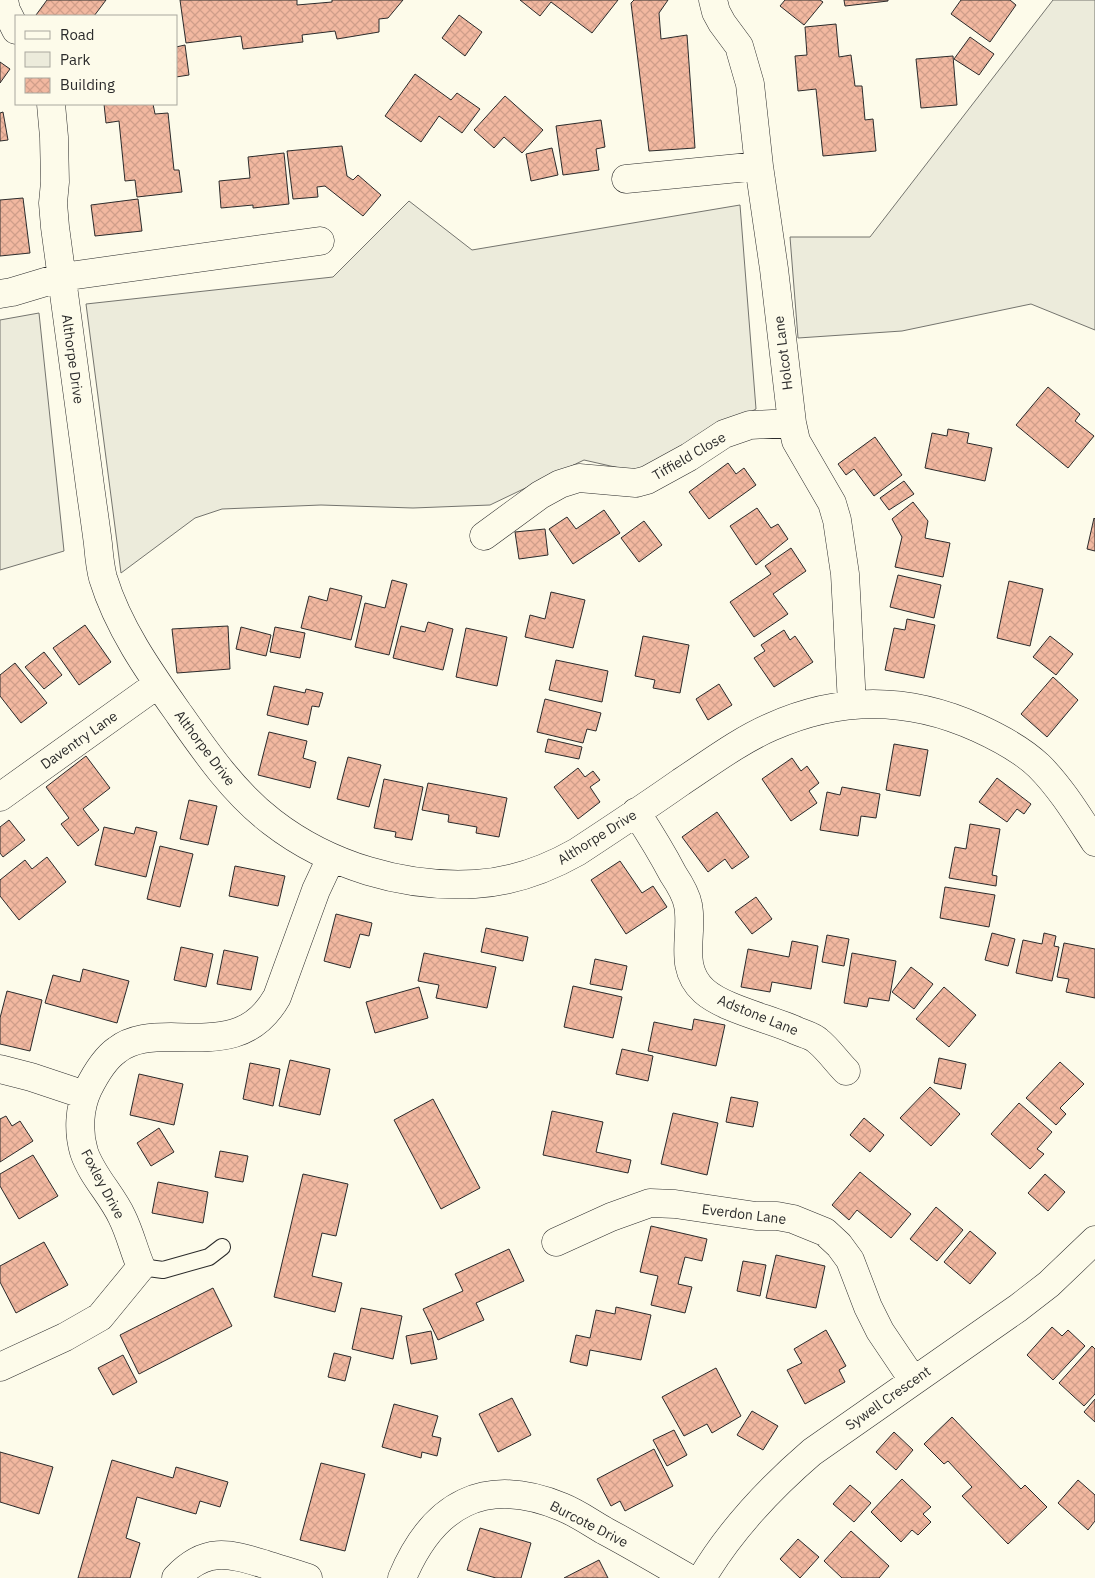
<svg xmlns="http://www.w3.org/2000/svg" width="1095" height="1578" font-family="'IBM Plex Sans',sans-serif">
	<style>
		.green { fill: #ecebdb; stroke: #74746e }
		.building { fill: url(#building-cross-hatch); stroke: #2b2b2b }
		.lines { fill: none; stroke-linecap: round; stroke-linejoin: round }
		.lane-casing { stroke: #2b2b2b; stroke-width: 18 }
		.street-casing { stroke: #2b2b2b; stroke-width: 29 }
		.lane { stroke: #fdfbea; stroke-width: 16 }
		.street { stroke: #fdfbea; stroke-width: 28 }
		.labels { text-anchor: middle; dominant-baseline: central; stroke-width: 4; stroke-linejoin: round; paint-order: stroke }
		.street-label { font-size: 14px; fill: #2b2b2b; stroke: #fdfbea }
	</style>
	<defs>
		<pattern id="building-cross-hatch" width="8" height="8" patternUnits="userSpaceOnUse" patternTransform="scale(1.25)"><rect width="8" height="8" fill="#f2b8a0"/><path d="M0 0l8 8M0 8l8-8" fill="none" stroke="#d09e8a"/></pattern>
	</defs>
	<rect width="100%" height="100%" fill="#fdfbea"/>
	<path class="green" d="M1053 0H1095V330L1031 304 902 331 798 338 790 237H870Z
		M409 201 472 250 740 205 756 409 637 472 584 460 490 505 413 508 321 505 222 509 195 518 121 573 86 304 333 277Z
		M39 313 64 551 0 570V320Z"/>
	<path class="building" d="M47 0H106L94 16H38L36 15Z
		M180 0H297V5L332 2V0H403L388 18 379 19V32L337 39 335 31 302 35 303 42 243 49 241 36 186 43Z
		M520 0H618L592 33 551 2 540 16Z
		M634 0H668L659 13 661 39 687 35 695 148 649 151 631 3Z
		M785 0H820L823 2 804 25 780 6Z
		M844 0H888V1L845 6Z
		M961 0H1010L1016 5 990 42 951 14Z
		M459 15 482 32 465 56 442 38Z
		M836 24 839 57 851 55 855 86H862L865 120 873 119 876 151 823 156 816 89 798 91 795 56 807 55 805 27Z
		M970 37 994 54 979 75 954 59Z
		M185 45 189 75 176 77V47Z
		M953 56 957 105 921 108 916 59Z
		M0 62 10 69 0 83Z
		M415 74 451 100 457 93 480 109 462 133 439 116 421 142 385 116Z
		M505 96 543 130 522 153 504 137 494 148 474 130Z
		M104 104H153L155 114 168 113 174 170H179L182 192 137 197 135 180 125 181 119 121 106 123Z
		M3 112 8 140 0 141V113Z
		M601 120 605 147 596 149 599 170 563 175 556 126Z
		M342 146 347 176 353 180 358 175 381 195 363 216 325 186 317 187 318 197 293 199 287 151Z
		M552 148 558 175 531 181 526 154Z
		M284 153 289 204 253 208V205L221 208 219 181 250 178 248 157Z
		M23 198 30 253 0 256V200Z
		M138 199 142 231 95 236 91 205Z
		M1048 387 1080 414 1075 421 1094 436 1068 468 1016 425Z
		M948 429 969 433 967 443 992 448 985 481 925 468 932 433 947 436Z
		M875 437 902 475 874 496 854 469 846 475 838 464Z
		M728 463 736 474 744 468 756 485 709 519 689 492Z
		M904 481 914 494 889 510 880 498Z
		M913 502 928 521 925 538 950 543 943 577 895 567 902 537 892 519Z
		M757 508 771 528 778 524 788 539 756 565 730 526Z
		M604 510 620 533 573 564 549 529 567 517 576 529Z
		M1094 518 1095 519V551L1087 549Z
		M644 521 662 545 639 562 621 538Z
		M545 529 548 555 519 559 515 532Z
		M791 548 806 571 773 594 788 614 754 637 730 602 771 574 765 566Z
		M898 575 941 585 934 618 890 607Z
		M392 580 407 584 389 655 355 647 365 603 385 608Z
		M1009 581 1043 589 1030 646 997 638Z
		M330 588 362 596 351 640 301 628 309 596 327 601Z
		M551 592 585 600 573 648 525 637 530 615 545 619Z
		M907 619 935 625 924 678 885 670 894 628 905 630Z
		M428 622 453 629 443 670 393 658 401 626 425 632Z
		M85 625 111 662 79 685 53 648Z
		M228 626 230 669 177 673 172 629Z
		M241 627 271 635 266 656 236 649Z
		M275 627 305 633 300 658 270 652Z
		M466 628 507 637 497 686 456 677Z
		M784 630 790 640 795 636 813 662 774 687 754 658 765 651 761 645Z
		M643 636 689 645 680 693 653 688 655 680 635 676Z
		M1050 636 1073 654 1056 675 1033 657Z
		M44 652 62 675 44 689 25 667Z
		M556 660 608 671 602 702 549 690Z
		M15 663 47 703 21 723 0 696V675Z
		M1053 677 1078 700 1047 737 1021 714Z
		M719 684 732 705 708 720 696 699Z
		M274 686 305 693 306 689 323 693 319 707 312 706 308 725 267 715Z
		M545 699 601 713 596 731 587 729 583 743 537 732Z
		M269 732 307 741 303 758 316 762 310 788 258 775Z
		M548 739 582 747 579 759 545 752Z
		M894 744 928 750 920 796 886 790Z
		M86 756 110 788 83 809 99 830 78 846 61 824 69 818 46 787Z
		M348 757 381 765 369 807 337 799Z
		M792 758 801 771 807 766 819 783 809 791 817 803 791 821 762 779Z
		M578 768 585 777 593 771 600 780 590 787 600 802 578 819 554 787Z
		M997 778 1031 804 1024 814 1017 809 1007 822 979 802Z
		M384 779 423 787 412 840 395 837 396 832 374 828Z
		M428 783 507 798 499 837 476 833 477 827 448 822 449 815 422 810Z
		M842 787 880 794 876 818 861 816 858 836 820 830 827 792 840 795Z
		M189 800 217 806 208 845 180 839Z
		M717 812 749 857 732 869 725 859 708 872 682 837Z
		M9 820 25 840 3 857 0 853V827Z
		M970 824 1000 829 992 875 997 876 996 886 949 878 955 847 966 849Z
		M104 827 134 834 136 827 157 832 146 877 95 865Z
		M160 846 193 854 180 907 147 899Z
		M47 857 66 882 19 920 0 896V880L25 860 32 869Z
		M620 861 642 893 653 886 667 907 626 934 591 880Z
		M235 866 285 876 278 906 229 896Z
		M945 887 995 895 989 927 940 918Z
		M756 897 772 919 752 934 735 912Z
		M336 914 372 923 369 936 360 934 350 968 324 961Z
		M486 928 528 937 523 961 481 952Z
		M992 933 1015 939 1008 966 985 960Z
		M1044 933 1056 936 1054 946 1059 947 1052 981 1016 973 1023 940 1042 944Z
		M827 935 849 939 844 966 822 962Z
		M792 941 818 946 811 989 772 982 770 992 741 987 748 949 789 957Z
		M1064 943 1095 949V998L1066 992 1069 979 1057 977Z
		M181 947 213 954 206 987 174 980Z
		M224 950 258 957 251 990 217 984Z
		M424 953 496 967 487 1008 436 998 439 985 418 981Z
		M852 953 896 961 889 1001 869 998 867 1007 844 1003Z
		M595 959 627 966 622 990 590 984Z
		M911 967 933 984 914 1009 892 992Z
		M83 969 129 981 117 1023 45 1003 53 975 80 982Z
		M573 986 622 997 613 1038 564 1027Z
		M419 987 428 1018 375 1033 366 1002Z
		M944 987 976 1015 949 1047 916 1019Z
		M7 991 42 1000 30 1051 0 1044V1018Z
		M694 1019 725 1025 716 1066 648 1051 654 1022 692 1030Z
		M622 1049 653 1056 648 1081 616 1074Z
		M939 1058 966 1064 961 1089 934 1083Z
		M290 1060 330 1069 320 1115 279 1106Z
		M1060 1062 1084 1084 1060 1108 1066 1114 1056 1125 1026 1098Z
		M250 1063 280 1069 273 1106 243 1099Z
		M139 1074 183 1084 174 1125 130 1115Z
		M930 1087 960 1114 931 1146 900 1118Z
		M731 1097 758 1102 753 1127 726 1122Z
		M433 1099 480 1188 441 1209 394 1120Z
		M1019 1103 1052 1132 1037 1149 1044 1154 1030 1169 991 1134Z
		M552 1111 603 1122 596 1152 631 1160 628 1173 543 1155Z
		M673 1113 718 1123 707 1175 661 1164Z
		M6 1116 12 1126 20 1121 33 1141 0 1162V1119Z
		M864 1118 884 1135 870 1152 850 1135Z
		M159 1128 174 1152 151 1166 137 1143Z
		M220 1151 248 1156 243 1182 215 1177Z
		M33 1155 58 1196 19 1219 0 1186V1174Z
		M860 1172 911 1214 891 1238 857 1210 849 1220 832 1205Z
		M303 1174 348 1184 336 1236 322 1233 312 1276 342 1283 335 1312 274 1297Z
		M1045 1174 1065 1192 1048 1211 1028 1193Z
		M158 1182 208 1192 203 1223 152 1213Z
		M936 1207 963 1230 937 1261 910 1239Z
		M651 1226 707 1239 702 1261 685 1257 678 1284 692 1287 685 1313 651 1305 658 1276 640 1272Z
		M970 1231 996 1253 970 1284 944 1262Z
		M44 1242 68 1285 16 1313 0 1282V1266Z
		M509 1249 524 1281 476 1303 484 1320 438 1340 423 1309 463 1291 455 1274Z
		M776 1255 825 1266 816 1308 766 1298Z
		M743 1261 766 1265 760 1296 737 1291Z
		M213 1288 232 1326 139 1374 120 1335Z
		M616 1307 651 1315 641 1360 590 1350 587 1366 570 1362 576 1335 590 1338 596 1310 615 1314Z
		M361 1308 402 1316 393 1359 352 1349Z
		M1052 1327 1062 1336 1068 1330 1085 1346 1053 1380 1027 1355Z
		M826 1330 846 1366 839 1370 845 1382 805 1404 787 1370 802 1363 794 1349Z
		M431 1331 437 1359 411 1364 406 1336Z
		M1092 1346 1095 1349V1394L1084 1406 1059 1383Z
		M334 1353 351 1357 345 1381 328 1377Z
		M123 1355 137 1382 113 1395 98 1368Z
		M716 1368 741 1416 712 1433 707 1424 684 1436 662 1397Z
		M512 1398 531 1435 498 1452 479 1414Z
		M1095 1399V1422L1084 1412Z
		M394 1404 438 1416 432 1436 441 1438 437 1456 422 1452 421 1458 382 1447Z
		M752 1411 778 1426 763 1450 737 1435Z
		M952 1417 1021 1489 1025 1485 1047 1507 1008 1544 962 1496 972 1487 948 1461 944 1464 924 1444Z
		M674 1430 687 1455 667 1466 653 1440Z
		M894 1432 913 1450 896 1470 876 1452Z
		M654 1449 673 1486 625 1511 620 1501 611 1506 597 1479Z
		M0 1452 53 1467 39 1514 0 1502Z
		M112 1460 173 1478 176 1467 228 1482 220 1507 200 1501 196 1514 137 1497 126 1538 140 1543 130 1578H78Z
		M321 1463 365 1474 345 1551 300 1540Z
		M902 1479 931 1507 923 1514 931 1522 918 1535 912 1530 901 1542 871 1512Z
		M1078 1480 1095 1495V1521L1088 1530 1058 1503Z
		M850 1485 871 1503 854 1522 833 1504Z
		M480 1528 531 1543 521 1578H496L467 1570Z
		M851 1531 889 1566 879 1578H842L824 1561Z
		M798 1539 819 1557 800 1578 780 1559Z
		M599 1560 608 1578H564Z"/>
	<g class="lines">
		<defs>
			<path id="lane" d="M141 1267 163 1270 209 1257 222 1247"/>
			<path id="street" d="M4 0 6 10 16 30
				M713 0 716 12 722 23 739 46 750 84 759 166 774 269 792 423 796 441 832 503 837 520 845 574 852 704
				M51 104 54 137 55 182 53 203 55 227C66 308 77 390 88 471 91 495 95 520 98 544 99 555 100 567 103 578 118 627 148 670 177 711 205 751 233 792 272 822 329 866 404 888 475 884 511 882 547 869 577 852 612 829 647 806 681 782 710 763 739 741 771 727 840 696 910 697 978 728 1000 738 1021 749 1039 766 1061 788 1078 816 1095 842
				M626 179 759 166
				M0 294 12 292 62 277 320 241
				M484 536 540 495 560 484 579 478 636 483 647 480 689 457 724 434 750 425 792 423
				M0 797 158 684
				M636 812C649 832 662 853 673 874 679 883 686 894 688 905 694 934 677 967 704 991 724 1009 771 1019 797 1031 804 1034 813 1036 818 1041 828 1049 837 1062 846 1071
				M0 1069 31 1077 85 1095
				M556 1242 611 1217 650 1203 675 1204 756 1216H777L793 1219 825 1232 839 1245 850 1260 868 1307 880 1331 913 1380
				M0 1367 65 1337 100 1317 141 1267C134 1251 130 1233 122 1217 112 1195 92 1176 84 1152 78 1132 79 1108 88 1089 95 1075 104 1059 117 1050 132 1038 153 1037 171 1037 216 1038 252 1041 277 997L316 890 331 858
				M176 1578C205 1547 228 1553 264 1564 279 1569 294 1573 308 1578
				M402 1578C433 1504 485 1475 562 1507 577 1513 591 1523 605 1531 633 1546 660 1562 688 1578
				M702 1578C731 1529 769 1489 812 1452L1018 1308 1049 1284 1095 1240"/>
		</defs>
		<use href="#lane" class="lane-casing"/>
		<use href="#street" class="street-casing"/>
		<use href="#lane" class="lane"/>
		<use href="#street" class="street"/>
	</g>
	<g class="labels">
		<g class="street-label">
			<text transform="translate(783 353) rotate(-97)">Holcot Lane</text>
			<text transform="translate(73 359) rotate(82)">Althorpe Drive</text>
			<text transform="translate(689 456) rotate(-30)">Tiffield Close</text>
			<text transform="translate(79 740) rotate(-35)">Daventry Lane</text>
			<text transform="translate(205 748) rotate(53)">Althorpe Drive</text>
			<text transform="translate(597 837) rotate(-32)">Althorpe Drive</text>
			<text transform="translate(758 1015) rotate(22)">Adstone Lane</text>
			<text transform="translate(103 1184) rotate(62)">Foxley Drive</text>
			<text transform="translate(744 1214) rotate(7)">Everdon Lane</text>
			<text transform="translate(888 1398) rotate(-35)">Sywell Crescent</text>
			<text transform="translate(589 1524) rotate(27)">Burcote Drive</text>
		</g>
	</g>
	<rect x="15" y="15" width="162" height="90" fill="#fdfbea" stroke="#a9a89e"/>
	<rect x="25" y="31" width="25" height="8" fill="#fdfbea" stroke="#a9a89e"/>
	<text x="60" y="40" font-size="15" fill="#2b2b2b">Road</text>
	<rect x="25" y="52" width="25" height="15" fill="#ecebdb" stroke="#a9a89e"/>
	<text x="60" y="65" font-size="15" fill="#2b2b2b">Park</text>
	<rect x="25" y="78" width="25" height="15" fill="url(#building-cross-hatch)" stroke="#a9a89e"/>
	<text x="60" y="90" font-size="15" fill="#2b2b2b">Building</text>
</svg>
